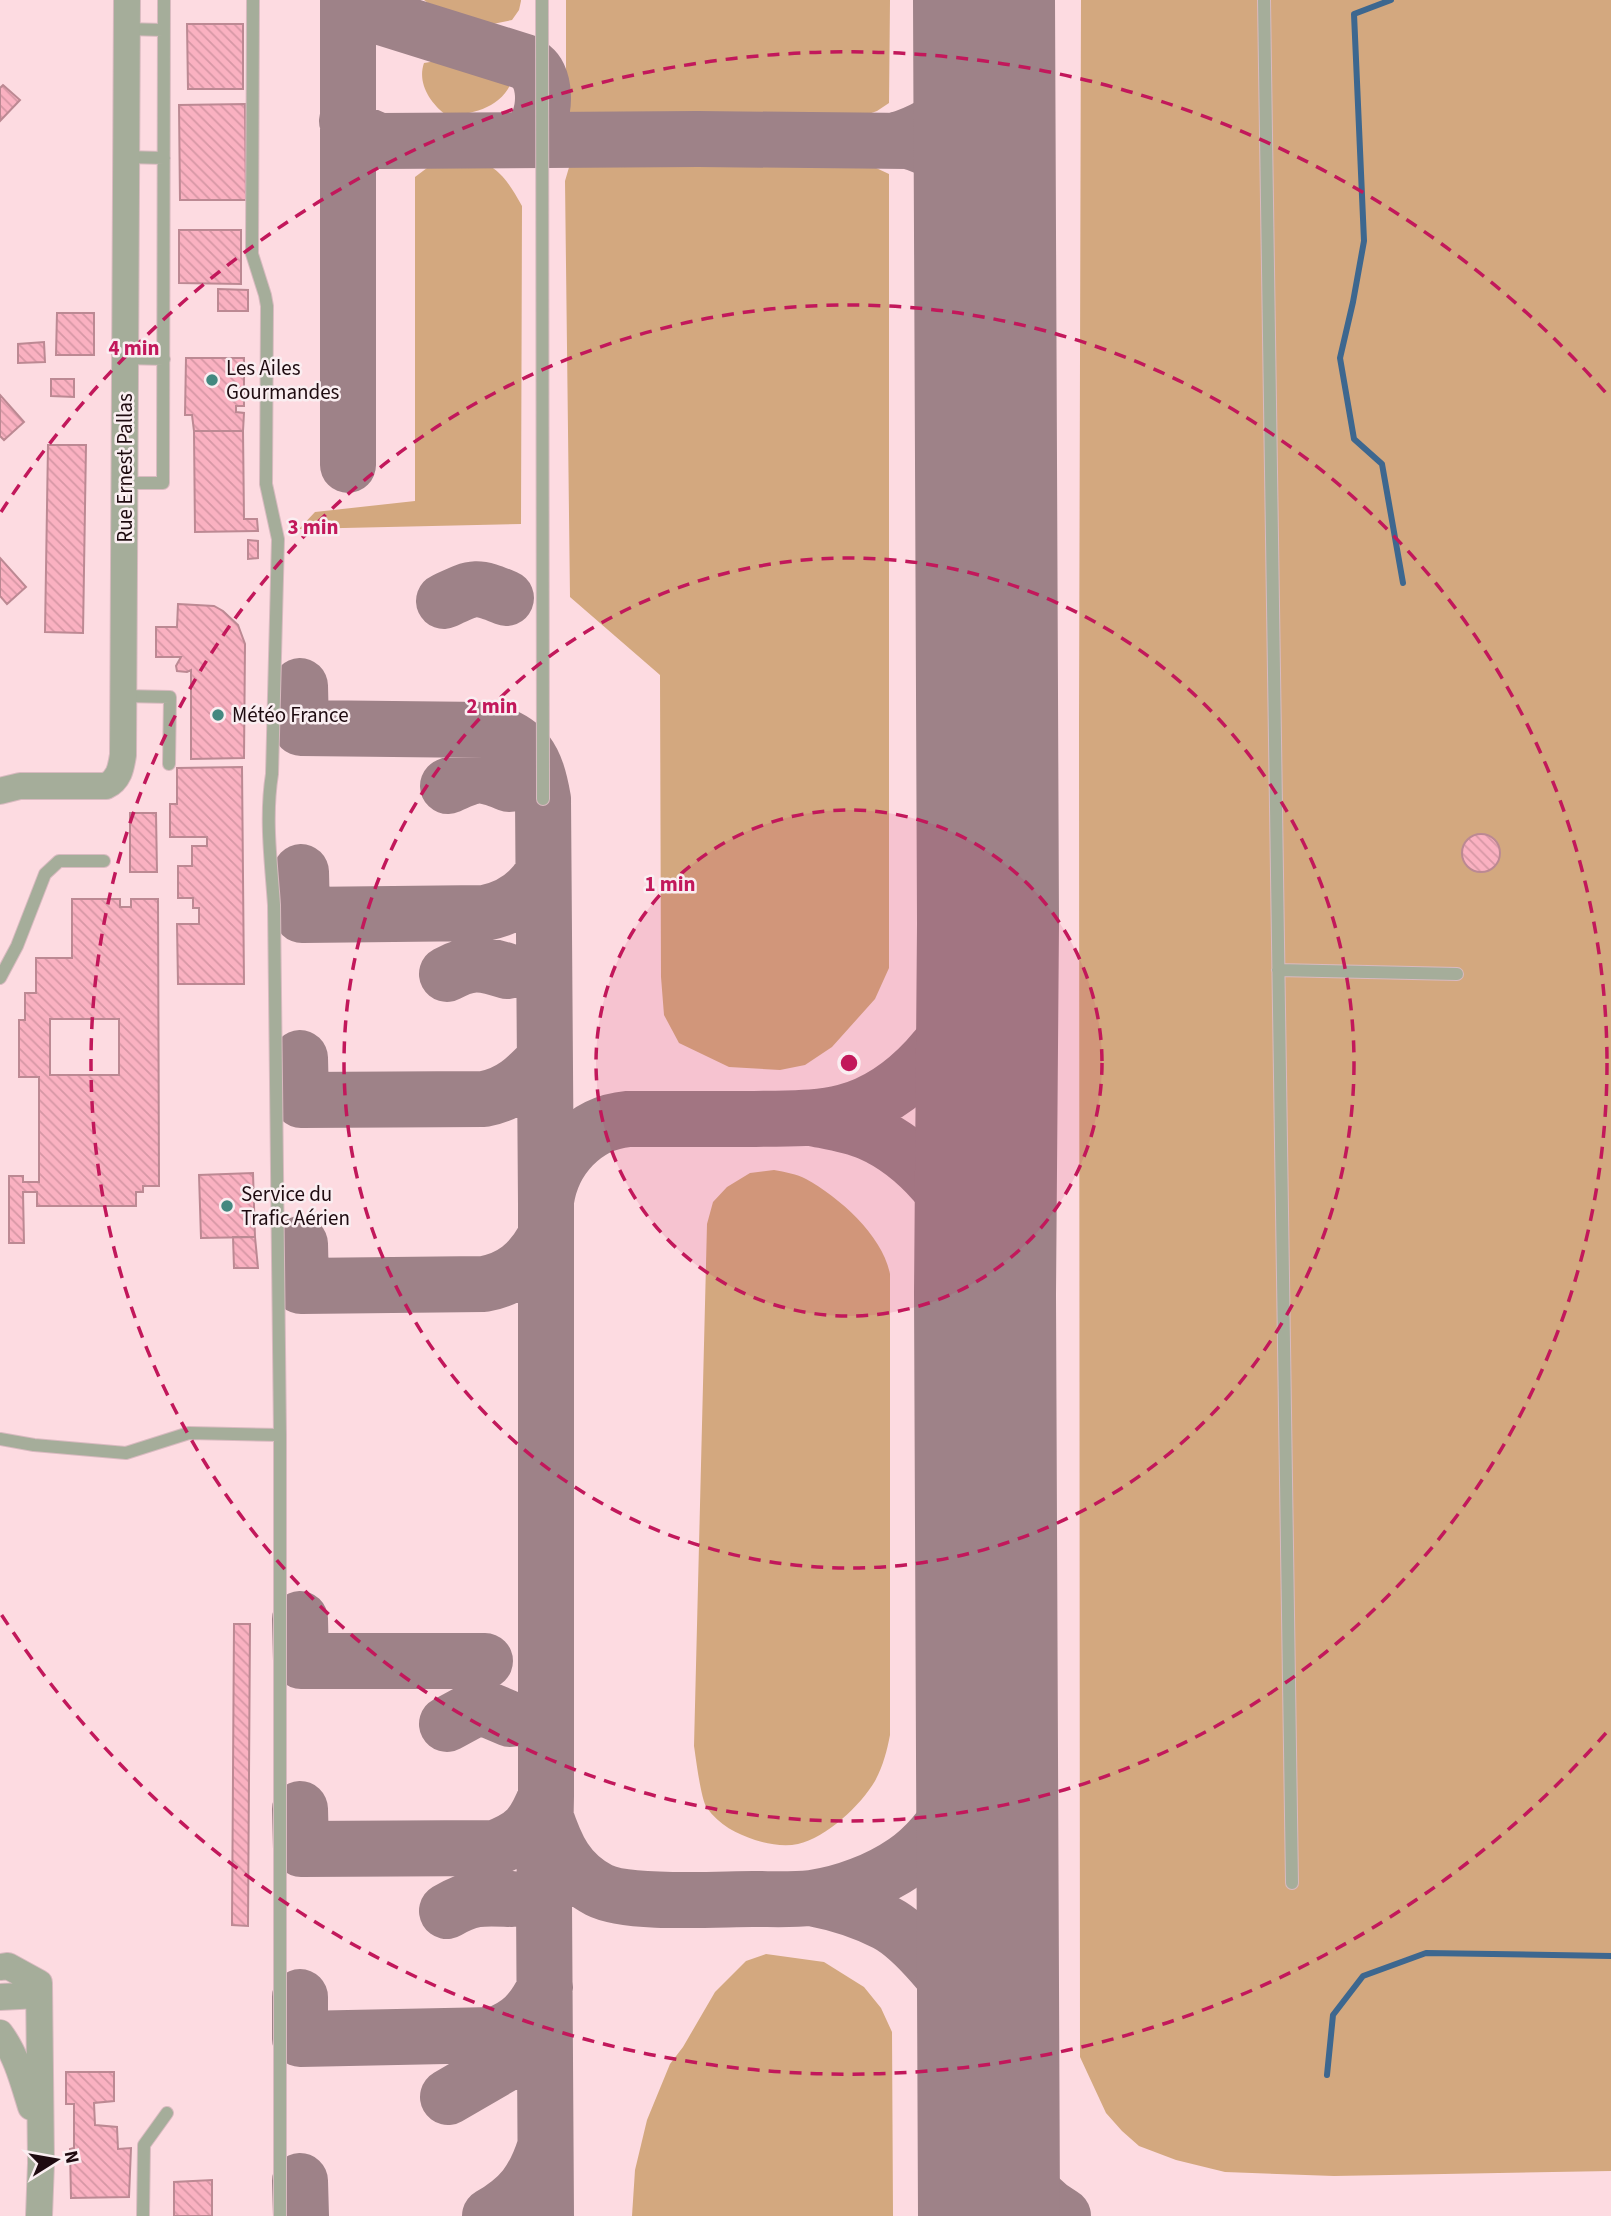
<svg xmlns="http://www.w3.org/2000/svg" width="1611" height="2216" font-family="'Source Sans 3',sans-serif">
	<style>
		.grass { fill: #d3a87f }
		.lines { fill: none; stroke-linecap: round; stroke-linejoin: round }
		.stream { stroke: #3d678f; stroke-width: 6 }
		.taxiway { stroke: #9e8288; stroke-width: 56 }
		.runway { stroke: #9e8288; stroke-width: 142 }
		.building { fill: url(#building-back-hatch); stroke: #bc8993; stroke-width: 2; fill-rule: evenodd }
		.service-casing { stroke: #d9bac0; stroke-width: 14 }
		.minor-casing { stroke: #d9bac0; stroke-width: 28 }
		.service { stroke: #a5ad9a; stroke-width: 12 }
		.minor { stroke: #a5ad9a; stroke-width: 26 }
		.ring { fill: none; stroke: #c2185b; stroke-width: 3.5; stroke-dasharray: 12 9 }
		.poi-dot { fill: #438880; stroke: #faeef1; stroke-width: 2.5 }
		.labels { text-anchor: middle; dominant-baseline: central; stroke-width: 5; stroke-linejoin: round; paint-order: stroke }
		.poi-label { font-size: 21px; fill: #1e0b10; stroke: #faeef1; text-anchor: start }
		.street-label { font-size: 21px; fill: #1e0b10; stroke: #faeef1 }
		.centre { fill: #c2185b; stroke: #faeef1; stroke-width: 3.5 }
		.ring-label { font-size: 21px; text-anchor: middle; font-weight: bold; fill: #c2185b; stroke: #faeef1; stroke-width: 5; stroke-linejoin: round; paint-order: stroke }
	</style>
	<defs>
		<pattern id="building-back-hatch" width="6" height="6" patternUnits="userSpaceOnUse" patternTransform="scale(1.75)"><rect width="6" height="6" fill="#fab1c1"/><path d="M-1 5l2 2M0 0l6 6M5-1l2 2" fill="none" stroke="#d697a5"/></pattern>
	</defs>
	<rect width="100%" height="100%" fill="#fddbe1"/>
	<path class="grass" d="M424 0H521V1L519 10 512 20 488 25 440 12Z
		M566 0H890L889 103 877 111 863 116 709 124 584 123 572 118 566 106Z
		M1081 0H1611V2171L1334 2176 1225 2172 1176 2160 1139 2146 1122 2131 1106 2113 1080 2057 1079 721Z
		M436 61 502 73 509 77 511 83C500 108 471 115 446 115 430 103 417 83 424 63Z
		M469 156C499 167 507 179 522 206L521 524 299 529 315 512 415 501V177L439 159Z
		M590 156 818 159 874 167 889 174V968L875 999 832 1047 805 1065 780 1070 729 1067 679 1043 664 1015 661 977 660 675 570 597 565 181 570 164Z
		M774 1170C785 1172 797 1174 806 1179 839 1197 883 1236 890 1274V1735C887 1751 883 1766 875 1781 861 1805 826 1838 798 1844 784 1847 768 1844 755 1840 737 1834 719 1825 707 1808 701 1800 696 1759 694 1746L707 1224 713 1202 727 1187 750 1173Z
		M766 1954 824 1962 864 1987 881 2008 892 2032 893 2216H632L635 2170 647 2120 670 2064 683 2047 715 1992 746 1961Z"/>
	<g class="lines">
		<path class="stream" d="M1391 0 1354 14 1364 241 1353 302 1340 358 1354 439 1382 464 1403 583
			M1327 2075 1333 2015 1363 1976 1426 1953 1611 1956"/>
		<path class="taxiway" d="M348 0V465
			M351 0 368 13 525 62C529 65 534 68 537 73 548 91 544 128 524 138
			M347 121 356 131 379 141 698 139 908 141C964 156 978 198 985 250
			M897 140C948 124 972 97 984 45
			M444 601C474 587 475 585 506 598
			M300 686 301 728 485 730C526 739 536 759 543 799L546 1204V1796L544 1903 546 2216
			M448 786C477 773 479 772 509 784
			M301 872 302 915 485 913C510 908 529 896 542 874
			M447 974C471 961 481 963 507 971
			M300 1058 301 1100 484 1099C511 1094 526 1079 544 1060
			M812 1118C831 1122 852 1125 870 1133 916 1153 961 1204 975 1252 979 1266 982 1280 985 1294
			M546 1201C552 1159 584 1123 628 1119 670 1119 713 1119 755 1119 785 1118 816 1120 845 1112 906 1096 958 1034 977 976 983 959 985 941 988 924
			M300 1244 301 1286 484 1284C512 1279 530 1264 544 1239
			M300 1619 301 1661H485
			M447 1724 471 1711 484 1708 510 1719
			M300 1809 301 1849 495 1848C526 1836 534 1826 546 1796
			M545 1815C556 1848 567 1873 599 1890 628 1905 718 1899 753 1899 772 1899 792 1900 811 1898 843 1894 879 1880 905 1862 949 1831 969 1782 987 1734
			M811 1898C837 1903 863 1911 886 1923 913 1937 955 1987 968 2014 974 2026 979 2041 982 2055 985 2068 985 2083 988 2097 999 2143 1020 2191 1063 2216
			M447 1911C472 1896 484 1898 512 1899
			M300 1997V2039L494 2035C520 2026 533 2012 545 1987
			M448 2097 510 2061
			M300 2181 301 2216
			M490 2216C521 2198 534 2181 545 2147"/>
		<path class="runway" d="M984 0 988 924 985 1294 989 2216"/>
	</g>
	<path class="building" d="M187 24H243V89H188Z
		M3 85 20 100 0 121V88Z
		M245 104 246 200H180L179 105Z
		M179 230H241V284L179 283Z
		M218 289 248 290V311H218Z
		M57 313H94V355H56Z
		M44 342 45 362 18 363V344Z
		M186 358H244V406H236V412L244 413 243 431H194L192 415H185Z
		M51 379H74V397L51 396Z
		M0 395 24 422 4 440 0 436Z
		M194 431H243L244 519H257L258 531 195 532Z
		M48 445H86L83 633 45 632Z
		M248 540 258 541V558L248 559Z
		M0 558 26 587 7 604 0 596Z
		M178 604 214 606 223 611 238 625 245 644 244 758 191 759V670L187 672 177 671 176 666 181 657H156V627H177Z
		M242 767 244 984H178L177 924H199V908H193V898H178V866H192V846H207V837H170V804H177V768Z
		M130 813H156L157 872H130Z
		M1462 853a19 19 0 1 1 38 0a19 19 0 1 1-38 0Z
		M72 899H120V907H131V899H158L159 1186H143V1192H136V1206H37V1192H23L24 1243H9V1176H23V1182H39V1077H19V1020H25V993H36V958H72ZM50 1019H119V1075H50Z
		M253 1173 255 1237 201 1238 199 1175Z
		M233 1237H255L258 1268H234Z
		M234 1624H250L248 1926 232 1925Z
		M66 2072H114V2101L94 2103 95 2125 117 2127 118 2149 131 2148 129 2197 71 2198 70 2149 74 2148V2104H66Z
		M212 2180V2216H174V2182Z"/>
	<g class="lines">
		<defs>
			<path id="service" d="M253 0 252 254 265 295 267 306 266 484 278 539 272 774C265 818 271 861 274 905L280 1435V2216
				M542 0 543 799
				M1264 0 1292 1883
				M127 29 163 30
				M126 157 164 158
				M125 358 164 359
				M125 483H163L164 0
				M124 696 170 697 169 764
				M1278 970 1457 974
				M0 978 17 946 45 874 59 861H104
				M0 1439 34 1445 126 1453 189 1433 280 1435
				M143 2216 144 2145 167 2113"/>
			<path id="minor" d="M0 791 20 786H106C119 780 121 768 123 755L127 0
				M0 1967 8 1966 39 1983 41 2163 39 2216
				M0 1997 38 1995
				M0 2033C16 2054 23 2081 31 2107"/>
		</defs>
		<use href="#service" class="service-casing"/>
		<use href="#minor" class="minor-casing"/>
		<use href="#service" class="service"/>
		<use href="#minor" class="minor"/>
	</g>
	<circle cx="849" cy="1063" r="253" fill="#c2185b" fill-opacity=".12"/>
	<g class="ring">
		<circle cx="849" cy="1063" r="253"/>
		<circle cx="849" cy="1063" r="505"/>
		<circle cx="849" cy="1063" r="758"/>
		<path d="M1606 1733A1011 1011 0 0 1 1 1614M1 512A1011 1011 0 0 1 1606 393"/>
	</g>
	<g class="poi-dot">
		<circle cx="212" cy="380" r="7"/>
		<circle cx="218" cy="715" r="7"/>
		<circle cx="227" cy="1206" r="7"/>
	</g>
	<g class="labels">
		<g class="poi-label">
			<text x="226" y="368">Les Ailes<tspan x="226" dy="24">Gourmandes</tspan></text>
			<text x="232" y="715">Météo France</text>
			<text x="241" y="1194">Service du<tspan x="241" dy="24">Trafic Aérien</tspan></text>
		</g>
		<g class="street-label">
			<text transform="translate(125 468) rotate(-90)">Rue Ernest Pallas</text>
		</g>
	</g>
	<circle cx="849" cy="1063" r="10" class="centre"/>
	<g class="ring-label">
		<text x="134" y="355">4 min</text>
		<text x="313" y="534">3 min</text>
		<text x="492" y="713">2 min</text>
		<text x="670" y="891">1 min</text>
	</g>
	<g transform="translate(56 2160) rotate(79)" stroke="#faeef1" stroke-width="5" paint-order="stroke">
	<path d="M0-5L12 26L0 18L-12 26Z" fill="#1e0b10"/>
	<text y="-10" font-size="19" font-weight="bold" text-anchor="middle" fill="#1e0b10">N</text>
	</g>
</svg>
